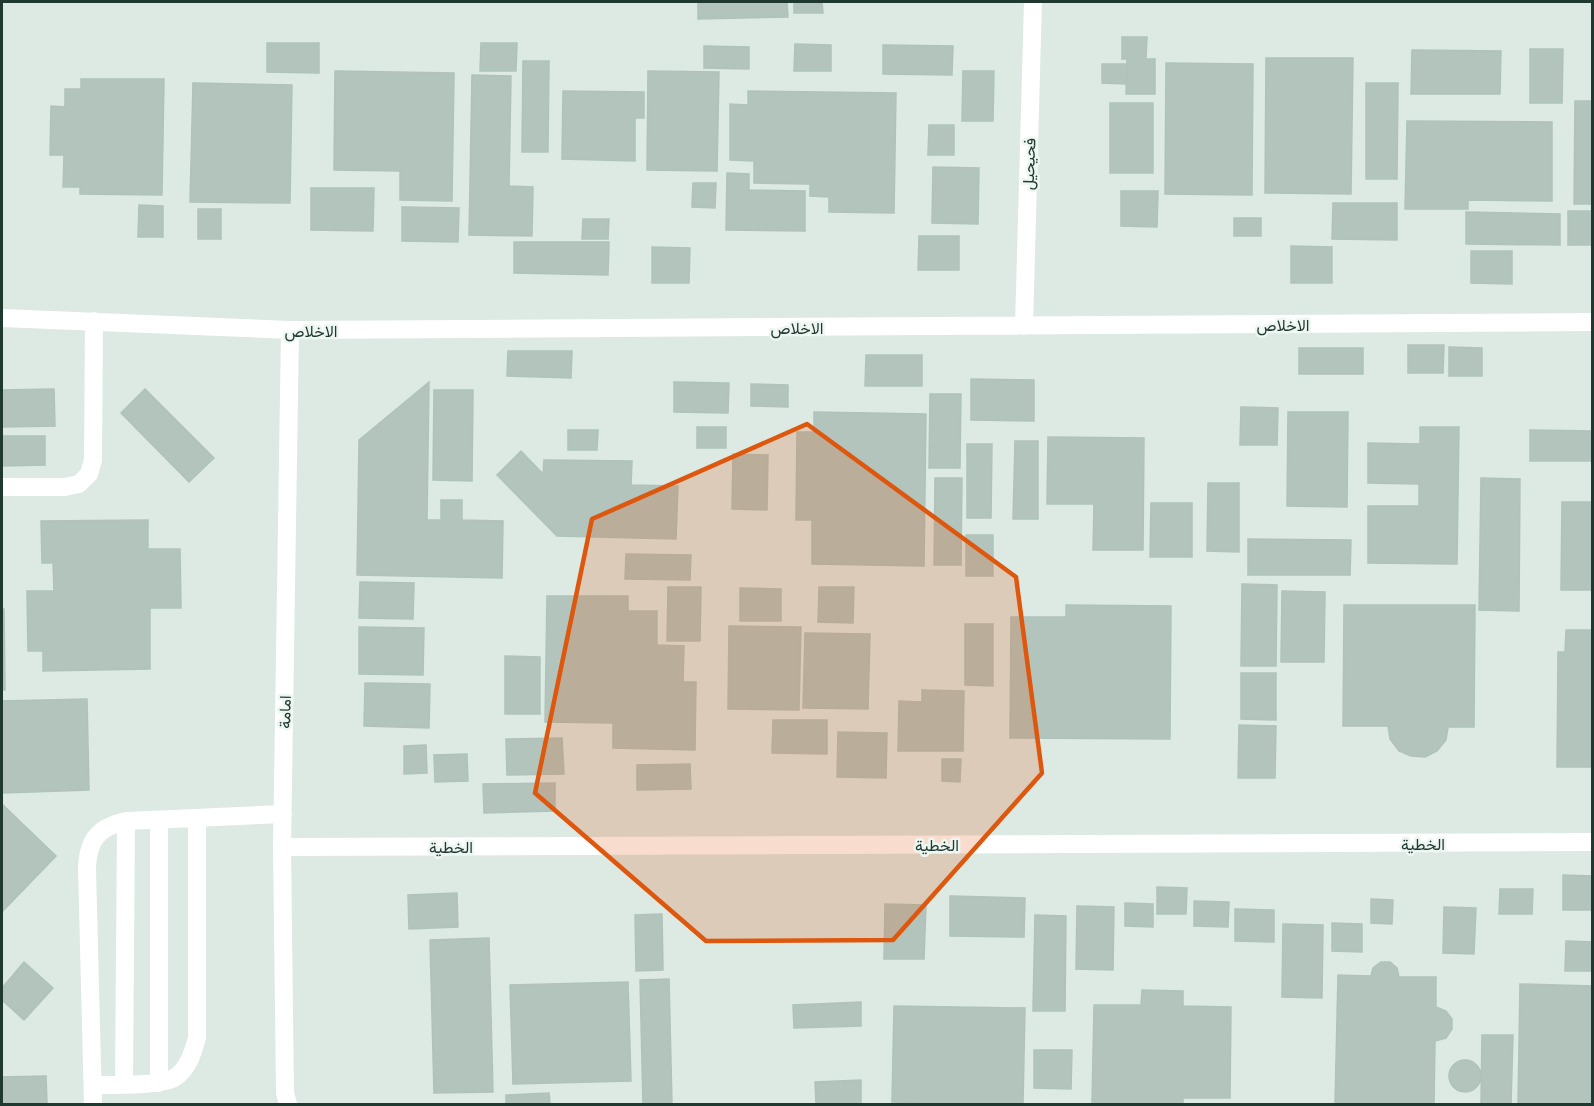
<svg xmlns="http://www.w3.org/2000/svg" width="1594" height="1106" font-family="Barlow,Vazirmatn,sans-serif">
	<style>
		.building { fill: #b2c4bc; stroke: #afc3ba; stroke-width: 1.5 }
		.lines { fill: none; stroke-linecap: round; stroke-linejoin: round }
		.minor { stroke: #fff; stroke-width: 18 }
		.marked { fill: #de570e; fill-opacity: 0.2; stroke: #de570e; stroke-width: 4.5; stroke-linejoin: round }
		.labels { text-anchor: middle; dominant-baseline: central; stroke-width: 5; stroke-linejoin: round; paint-order: stroke }
		.street-label { font-size: 16px; fill: #1f3830; stroke: #edf6f1 }
	</style>
	<rect width="100%" height="100%" fill="#dde9e3"/>
	<path class="building" d="M698 2H787L788 17 698 19Z
		M794 2H822L823 13H794Z
		M1122 37H1147L1146 59H1122Z
		M267 43H319V73L267 72Z
		M481 43H517L516 71H480Z
		M795 44 831 45V71H794Z
		M883 45 953 46 952 75 883 74Z
		M704 46 749 47V69L704 68Z
		M1530 49H1563L1562 103H1530Z
		M1412 50 1501 51 1500 94H1411Z
		M1266 58H1353L1351 194 1265 193Z
		M1127 59H1155V94H1126Z
		M523 61H549L548 152H522Z
		M1166 63 1253 64 1252 195 1165 194Z
		M1102 64H1127V84L1102 83Z
		M335 71 454 73 452 201 400 200V171L334 170Z
		M648 71 719 72 717 171 647 170Z
		M963 71H994L993 121H962Z
		M472 75 511 76 509 186 533 187 532 236 469 235Z
		M81 79H164L162 195 80 194V187H63L64 155H50L51 106 65 107V89H81Z
		M193 83 292 85 290 203 190 202Z
		M1366 83H1398L1397 179H1366Z
		M563 91 644 92V118H635V161L562 159Z
		M748 91 896 93 894 213 829 212V197L810 196V184L754 183V161L730 160V104L748 105Z
		M1575 101H1592V204H1574Z
		M1110 103H1153V173H1110Z
		M1407 121 1552 122V201L1468 200V209H1405Z
		M929 125H954V155H928Z
		M933 167 979 168 978 224 932 223Z
		M727 173 749 174V190L805 191V231L726 230Z
		M693 183H716L715 208 692 207Z
		M311 188H374L373 231 311 230Z
		M1121 191H1158L1157 227 1121 226Z
		M1333 203H1397V240L1332 239Z
		M139 205 163 206V237H138Z
		M402 207 459 208 458 242 402 241Z
		M198 209H221V239H198Z
		M1568 211H1592V245H1568Z
		M1466 212 1560 214V245L1466 244Z
		M1234 218H1261V236H1234Z
		M583 219H609L608 239H582Z
		M919 236H959V270H918Z
		M514 242H609L608 275 514 273Z
		M1291 246 1332 247V283H1291Z
		M652 247 690 248 689 283H652Z
		M1471 251H1512V284L1471 283Z
		M1408 345H1444L1443 373H1408Z
		M1449 347 1482 348V376H1449Z
		M1299 348H1363V374H1299Z
		M508 351H572L571 378 507 376Z
		M866 355H922V386H865Z
		M971 379 1034 380V421L971 420Z
		M429 382 427 520H441V500H462V520L503 521 502 578 357 575 359 440Z
		M674 382 729 383 728 413 674 412Z
		M751 384 788 385V407L751 406Z
		M54 389 55 426 2 427V390Z
		M145 389 214 458 189 482 121 413Z
		M434 390H473L472 481 433 480Z
		M930 394H961L960 468H929Z
		M1241 407 1278 408 1277 445H1240Z
		M814 412 926 414 924 566 812 564V520H796L797 432H814Z
		M1288 412H1348L1347 507 1287 506Z
		M697 427H726V448H697Z
		M1420 427H1459L1457 564 1368 563V506H1419V484L1368 483V443L1420 444Z
		M568 430H598L597 450H568Z
		M1530 430 1592 431V461H1530Z
		M2 436H45V465L2 466Z
		M1048 437 1144 438 1143 550H1093L1094 504H1047Z
		M1015 441H1038V519H1013Z
		M967 444H992L991 518H967Z
		M521 451 543 474 544 460 632 461 631 485 678 486 676 539 557 536 497 475Z
		M733 454 768 455 767 510 732 509Z
		M935 478H962L961 565H934Z
		M1481 478 1520 479 1519 611 1479 610Z
		M1208 483H1239V552L1207 551Z
		M1562 502H1592V590H1561Z
		M1151 503H1192V557H1150Z
		M148 520V549H180L181 608H150V669L43 671V651H28L27 591H54L53 563H42L41 521Z
		M966 535H993V576H966Z
		M1248 539 1351 540 1350 575H1248Z
		M626 554 691 555 690 580 625 579Z
		M360 582 414 583 413 619 359 618Z
		M1242 584 1277 585 1276 666H1241Z
		M668 587H701L700 641H667Z
		M819 587H854L853 623 818 622Z
		M740 588 781 589V621H740Z
		M1282 591 1325 592 1324 662H1281Z
		M547 596H628V611H657V645L684 646 683 682H696L695 750 613 748V723L545 722Z
		M1066 605 1171 606 1170 739 1010 738 1011 617H1066Z
		M1344 605H1475L1474 727H1448L1446 740 1437 751 1425 757 1411 756 1399 751 1390 739 1388 726H1343Z
		M2 609H4L5 690H2Z
		M965 624H993V686L965 685Z
		M729 626 801 627 799 710 728 709Z
		M359 627 424 628 423 675 359 674Z
		M1566 630H1592V767H1557L1558 652H1565Z
		M805 633 870 634 868 709 803 708Z
		M505 656 540 657V714H505Z
		M1241 673H1276V720L1241 719Z
		M365 683 430 684 429 728 364 726Z
		M922 690 964 691 963 751H898L899 701 922 702Z
		M87 699 89 790 2 793V701Z
		M773 720H827V754L772 753Z
		M1239 725 1276 726 1275 778H1238Z
		M838 732 887 733 886 778 837 777Z
		M562 738 564 774 507 775 506 739Z
		M426 745 427 773 404 774V746Z
		M467 754 468 781 435 782 434 755Z
		M942 759H961L960 782 942 781Z
		M690 764 691 789 637 790V765Z
		M555 783V811L484 813 483 784Z
		M2 804 56 856 2 912Z
		M1563 875 1592 876V910H1563Z
		M1157 887 1187 888 1186 914H1157Z
		M1500 889H1533L1532 914H1499Z
		M457 893 458 927 409 929 408 895Z
		M950 896 1025 898 1024 937 950 936Z
		M1371 899 1393 900 1392 924 1371 923Z
		M1194 901 1229 902 1228 927 1194 926Z
		M1125 903 1153 904V927L1125 926Z
		M885 904 926 905 924 959H884Z
		M1077 906 1114 907 1113 970 1076 969Z
		M1444 907 1476 908 1474 954 1443 953Z
		M1235 909 1274 910V942L1235 941Z
		M662 914 663 970 636 971 635 915Z
		M1035 915 1066 916 1065 1011H1033Z
		M1332 923 1362 924V952L1332 951Z
		M1283 924 1323 925 1322 998 1282 997Z
		M489 938 493 1092 434 1093 430 940Z
		M1566 941 1592 942V971H1565Z
		M24 962 53 988 24 1020 2 1000V988Z
		M1381 962H1390L1397 968 1399 977H1436V1007L1446 1011 1452 1019V1029L1446 1038 1435 1041 1434 1104H1335L1338 975 1371 976 1373 968Z
		M669 979 672 1104H643L640 980Z
		M628 982 631 1081 513 1084 510 985Z
		M1520 984 1592 986V1104H1518Z
		M1142 990 1183 991V1006L1231 1007 1230 1098H1183V1104H1092L1094 1005H1141Z
		M861 1002V1026L794 1028 793 1005Z
		M894 1006 1025 1008 1023 1104H933V1103L892 1102Z
		M1482 1035H1513L1511 1104H1481Z
		M1034 1050H1072L1071 1089 1034 1088Z
		M1449 1076a16 16 0 1 1 32 0a16 16 0 1 1-32 0Z
		M46 1076 47 1104H2V1077Z
		M861 1080V1104H816L815 1082Z
		M549 1093 550 1104H506V1095Z"/>
	<g class="lines">
		<path class="minor" d="M2 318 290 330 1592 322
			M1024 326 1033 2
			M2 487H65L79 484 89 474 93 460 94 321
			M159 820V1083
			M282 847 1592 842
			M124 1084 126 821
			M93 1085C111 1085 160 1086 174 1078 188 1070 193 1052 197 1038V818
			M93 1104 87 868C88 839 99 827 126 821L283 814
			M288 1104 285 1093 282 847 290 330"/>
	</g>
	<path class="marked" d="M807 424 1016 577 1042 773 893 940 706 941 535 793 592 519Z"/>
	<g class="labels">
		<g class="street-label">
			<text transform="translate(1028 164) rotate(-88)">فحيحيل</text>
			<text x="1283" y="324">الاخلاص</text>
			<text x="797" y="327">الاخلاص</text>
			<text x="311" y="330">الاخلاص</text>
			<text transform="translate(284 712) rotate(-89)">امامة</text>
			<text x="1423" y="843">الخطية</text>
			<text x="937" y="844">الخطية</text>
			<text x="451" y="846">الخطية</text>
		</g>
	</g>
	<rect width="1594" height="1106" fill="none" stroke="#1f3830" stroke-width="6"/>
</svg>
